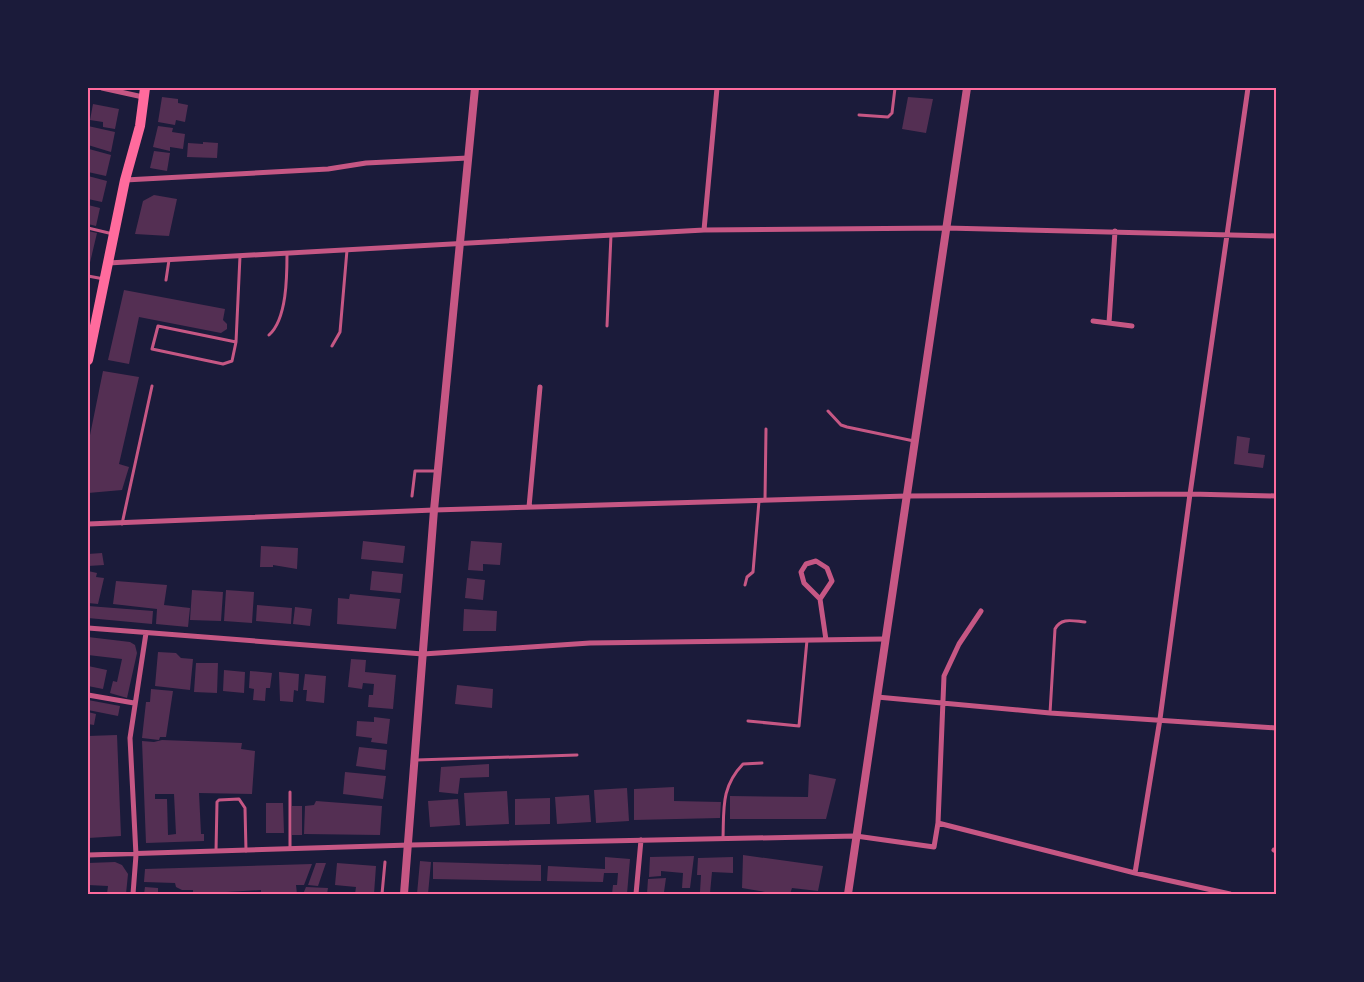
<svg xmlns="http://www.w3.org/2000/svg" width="1364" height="982" font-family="Mulish,sans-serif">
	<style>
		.building { fill: #542f53; fill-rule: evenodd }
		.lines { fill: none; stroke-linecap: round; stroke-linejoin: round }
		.service { stroke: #c65784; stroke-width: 3 }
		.minor { stroke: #c65784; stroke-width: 5 }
		.tertiary { stroke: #c65784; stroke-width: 8 }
		.trunk { stroke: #ff6b9d; stroke-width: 10 }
		.neatline { fill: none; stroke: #ff6b9d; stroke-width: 2 }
	</style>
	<rect width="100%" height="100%" fill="#1b1b3a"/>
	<path class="building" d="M162 97 178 99V103L188 105 185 122 176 120 175 125 158 122Z
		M908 97 933 99 926 133 902 129Z
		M93 104 119 109 115 129 103 127V122L90 120Z
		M88 126 115 132 111 152 88 145Z
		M158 126 173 128 172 132 185 134 183 149 170 147V151L153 147Z
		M203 142 218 143 217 158 187 157 188 143 203 144Z
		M89 149 111 155 106 176 88 172Z
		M154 151 170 153 167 171 150 168Z
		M88 176 107 181 102 202 88 199Z
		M154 195 177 199 169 236 135 234 143 201Z
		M88 205 100 208 96 226 88 224Z
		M88 231 97 233 88 271Z
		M124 290 225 309 223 320 227 324V329L221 333 139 317 129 364 108 360Z
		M103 371 139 377 119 464 129 467 122 490 88 493V445Z
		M1237 436 1250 438 1248 453 1265 455 1263 468 1234 464Z
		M363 541 405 546 403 563 361 559Z
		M471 541 502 543 500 565 483 564V571L468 570Z
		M261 546 298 548 297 569 273 565V567H260Z
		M102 553 104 565 88 566V554Z
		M88 571 97 573 96 577 104 578 98 604 88 603Z
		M372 571 403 574 401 593 370 590Z
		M467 578 485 580 483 600 465 598Z
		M116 581 167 585 164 605 190 608 188 627 156 624 157 609 113 604Z
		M192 590 223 592 221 621 190 620Z
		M226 590 254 592 252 623 224 621Z
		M350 594 400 599 396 629 337 624 338 598 349 599Z
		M257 605 292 608 291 624 256 621Z
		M88 606 153 611 152 624 88 618Z
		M295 607 312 609 310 626 293 624Z
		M464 609 497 611 496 631H463Z
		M88 637 130 642 135 645 137 653 127 698 110 693 113 681 117 682 122 659 88 655Z
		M158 652 176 653 181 658 193 659 190 690 155 686Z
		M351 659 366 660 365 672 396 675 393 709 368 707 369 695H373L374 684 363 683 362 689 348 687Z
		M196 663H218L217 693 194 692Z
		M88 666 107 670 103 689 88 686Z
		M224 670 245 672 244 693 223 691Z
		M250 671 272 673 270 688H266L265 701 253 700 254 689 249 688Z
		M279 672 299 674 298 691 294 690 293 702 280 701Z
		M305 674 326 676 324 703 306 701 307 690H303Z
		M457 685 493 689 492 708 455 704Z
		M151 689 173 691 166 737H160L159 740 142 738 146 702H150Z
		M88 700 120 706 118 716 88 710Z
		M88 712 96 714 94 725 88 724Z
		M374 717 390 719 387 744 371 742 372 738 356 736 357 721 374 722Z
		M117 735 121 836 88 838V736Z
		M162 740 242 743 241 749 255 751 252 794 199 793 201 834H204V841L146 843 142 741 154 742ZM155 794H174L176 834 168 835 167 799H155Z
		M359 747 387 750 385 770 356 766Z
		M489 764V777L460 778 458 794 439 792 441 767Z
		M345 772 386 776 383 799 343 794Z
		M809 774 836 779 826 819H730V796L808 797Z
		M674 787V801L721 802 720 818 634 820V789Z
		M627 788 629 821 596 823 594 790Z
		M507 791 509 824 466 826 464 793Z
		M589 795 591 822 557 824 555 797Z
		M550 798V824L515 825V799Z
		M458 799 460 825 430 827 428 801Z
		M316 801 382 806 380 835 304 834 305 806 314 805Z
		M266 803H283L284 833H266Z
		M292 806H302V835H292Z
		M743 855 823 866 818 891 792 888 790 894H777L742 888Z
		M694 856 690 888H682L683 873 661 871V876L649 877 650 857Z
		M605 857 630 859 627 894H612L613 885H617L618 873H604L603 882 547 881 548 866 605 869Z
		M733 857V873L712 872 710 893 700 892 701 875H697L698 858Z
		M420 861 431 862 428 894H417Z
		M115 862 122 865 128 874 126 894H107L108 886 88 885V863Z
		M433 862 541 865V881L433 879Z
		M316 863H326L318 886 308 885Z
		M337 863 376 866 374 894H355L356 887 335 885Z
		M312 864 304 885H296L297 894H261V890L193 894V890H182L176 887 175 883 144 882 145 869Z
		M666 878 664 892 681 894H647L648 879Z
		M145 887 158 888V894H144Z
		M306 887 328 888 327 894H303Z"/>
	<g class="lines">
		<path class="service" d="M844 88H869
			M859 115 888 117 892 113 895 88
			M88 228 113 234
			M88 276 104 279
			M166 280 169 260
			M607 326 611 235
			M269 335C287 319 287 276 287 253
			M236 342 158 326 152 349 223 364 232 361 236 342 240 256
			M332 346 340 332 347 250
			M828 411 841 425 847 427 914 441
			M412 496 415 471H437
			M765 500 766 429
			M122 524 152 386
			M745 585 747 577 753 572 759 501
			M1050 713 1055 629C1061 617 1073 621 1085 622
			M748 721 799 726 807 640
			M416 760 577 755
			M290 792V849
			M723 838C724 808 721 787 743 764L762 763
			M216 851 217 802 219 800 239 799 245 808 246 851
			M382 894 385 862"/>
		<path class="minor" d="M102 88 143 97
			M125 180 328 169 366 163 468 158
			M704 230 717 88
			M108 263 704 230 946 228 1276 236
			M1093 321 1132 326
			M1109 323 1115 231
			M529 507 540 387
			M88 524 434 510 907 496 1190 494 1276 496
			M820 599 832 581 827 568 816 561 806 564 801 572 804 583 820 599 826 640
			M88 628 423 654 590 643 884 639
			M88 695 134 703
			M877 697 1050 713 1276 728
			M938 823 1135 873 1230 894
			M1274 850 1276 851
			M88 855 410 845 856 836 934 847 938 823 944 676 959 644 981 611
			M1135 873 1160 719 1190 494 1248 88
			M133 894 136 855 130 738 146 633
			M636 894 641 840"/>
		<path class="tertiary" d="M404 894 434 510 475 88
			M848 894 967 88"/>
		<path class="trunk" d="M88 360 125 180 140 126 145 88"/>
	</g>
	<rect width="1364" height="982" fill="none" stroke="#1b1b3a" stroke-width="178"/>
	<rect x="89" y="89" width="1186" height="804" class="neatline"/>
</svg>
